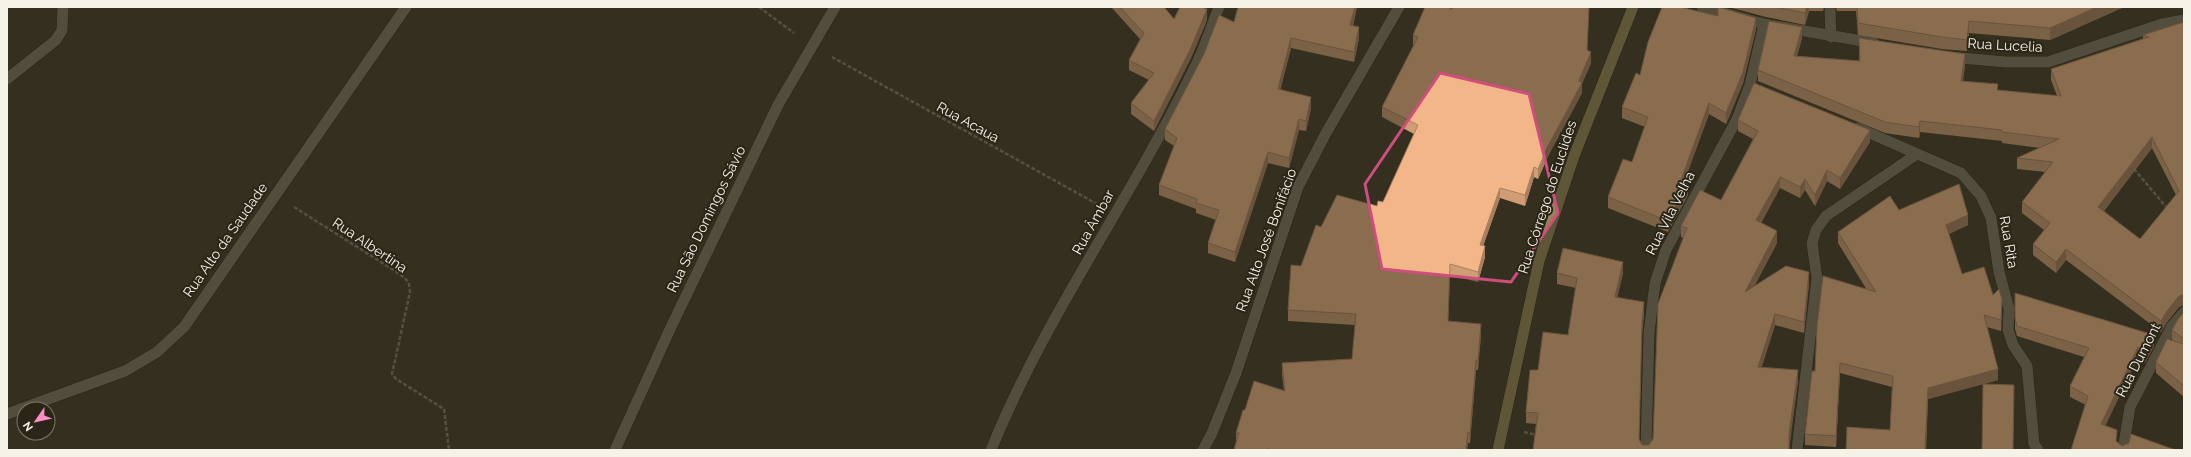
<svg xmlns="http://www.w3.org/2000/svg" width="2191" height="457" font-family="Raleway,sans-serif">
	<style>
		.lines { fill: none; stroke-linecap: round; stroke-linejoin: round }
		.service-casing { stroke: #1b1708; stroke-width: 12 }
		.minor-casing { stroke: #1b1708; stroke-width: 12 }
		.tertiary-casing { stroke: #1b1708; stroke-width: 12 }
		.secondary-casing { stroke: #1b1708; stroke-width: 12 }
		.path { stroke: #7e796c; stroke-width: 2.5; stroke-dasharray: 4 2; stroke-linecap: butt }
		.service { stroke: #777261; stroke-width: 11 }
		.minor { stroke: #777261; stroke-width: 11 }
		.tertiary { stroke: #777261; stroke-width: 11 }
		.secondary { stroke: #938355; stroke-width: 11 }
		.wall { fill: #d09d75; fill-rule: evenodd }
		.shaded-wall { fill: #a97f5f }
		.building { fill: #f2b688; stroke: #a97f5f; fill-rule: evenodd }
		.marked { fill: none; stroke: #cf4e7e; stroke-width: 3; stroke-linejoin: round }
		.labels { text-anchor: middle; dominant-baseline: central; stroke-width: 4; stroke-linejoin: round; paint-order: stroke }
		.street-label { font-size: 14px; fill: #f5f2e8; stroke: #2a2516 }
	</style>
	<rect width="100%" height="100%" fill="#342f1f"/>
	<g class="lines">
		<defs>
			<path id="service" d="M1858 128 1961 173 1981 196 1991 218 1999 272 2009 309 2008 330 2013 345 2027 366 2034 444 2038 450
				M1797 450 1817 278 1812 243 1816 230 1826 216 1917 154
				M2123 450 2130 407 2172 326 2184 312"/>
			<path id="minor" d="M1702 7 1764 24 1874 43
				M1830 7 1831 37
				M1950 57 2006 62H2048L2162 24 2184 20
				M7 79 56 40 62 30 63 7
				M7 414 125 371 157 352 184 327 406 7
				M615 450 671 327 778 105 835 7
				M991 450C1045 316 1132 198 1194 69 1204 49 1211 27 1219 7
				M1646 450 1649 333 1655 283 1666 250 1737 119 1750 85 1764 24"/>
			<path id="tertiary" d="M1203 450 1212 433 1236 373 1298 187 1326 133 1399 7"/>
			<path id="secondary" d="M1498 450 1539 261 1574 156 1633 7"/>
		</defs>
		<use href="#service" class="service-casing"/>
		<use href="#minor" class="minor-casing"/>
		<use href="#tertiary" class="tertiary-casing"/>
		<use href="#secondary" class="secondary-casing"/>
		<path class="path" d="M759 7 794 33
			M832 57 1097 204
			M2134 169 2167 208
			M294 207 395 271 405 278 409 284 410 292 392 374 396 379 444 409 449 450
			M1524 432 1537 435"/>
		<use href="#service" class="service"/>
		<use href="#minor" class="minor"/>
		<use href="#tertiary" class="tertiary"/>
		<use href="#secondary" class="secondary"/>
	</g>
	<path class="wall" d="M1111 7H1164L1174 19 1207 20 1191 58 1154 131 1131 114V103L1149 80 1129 70V60L1140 39Z
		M1238 7H1357L1353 26 1359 38 1354 62 1291 48 1280 90 1311 108 1306 131 1299 130 1289 168 1268 163 1235 262 1208 253V243L1216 220 1196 213V209L1159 195V185L1174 146 1165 140V129L1234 22Z
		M1451 7H1589L1587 51 1591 63 1582 84V93L1548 156 1538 179 1534 177 1525 206 1500 198 1483 246 1485 257 1478 282 1450 275 1448 321 1481 335 1478 370H1476L1470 443H1468L1467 450H1234L1236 441V433L1245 410 1284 391 1282 374V363L1352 359 1355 325 1288 321V310L1301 266 1321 227 1377 206 1383 202 1414 134 1382 117V107L1414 45H1413V35L1452 9Z
		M1728 7H1824L1823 11H1809L1805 25 1766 17Z
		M1836 7H2124L2050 40 1969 33 1967 51 1942 49 1858 35 1856 11H1837Z
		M2184 22V305L2179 307 2167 322 2161 332 2066 260 2056 273 2033 255V244L2044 230 2022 213V202L2045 172 2017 169V158L2040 148 2002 143V141L1920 132 1919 138 1885 133 1758 81V70L1802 38 1797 56 1859 61V38L1965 65 1963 81 1998 90 2057 96 2051 80V69L2143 39V35ZM2152 148 2176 195 2140 239 2104 211Z
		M1756 29 1743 83 1726 124 1709 114 1684 181 1688 195 1668 232 1608 208V197L1632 162 1645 127 1622 118V107L1640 75Z
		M1738 120 1870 142 1840 189 1827 181 1815 206 1805 190 1800 198 1780 188 1761 223 1777 243 1754 287 1809 283 1804 333 1775 325 1761 368 1798 381 1789 444V450H1533L1536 424 1526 423V412L1538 370 1568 335 1576 288 1557 284V273H1623L1617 298 1644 313 1642 333 1639 439 1642 445H1649L1653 439 1683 238 1681 237V226L1721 200 1753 139 1738 131Z
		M1899 210 1968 225 1949 234 1962 274 1993 295 2002 310 2001 331 1987 327 1998 380 1928 399 1926 450H1846L1890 430 1892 387 1840 373 1836 447 1805 445V434L1815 371 1867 290 1838 243V232Z
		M2015 293 2154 346 2145 363 2138 357 2105 426 2117 442 2122 446 2167 447 2071 450 2086 405 2070 397V386L2084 357 2017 336 2015 329Z
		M2184 312V397L2156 373V362L2172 341V330Z"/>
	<path class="shaded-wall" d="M1355 7H1357L1350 36V25Z
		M1589 7 1587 61V50Z
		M1807 7H1809V11L1805 25V13Z
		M2097 7H2124L2050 40V28Z
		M1207 9V20L1191 58 1154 131V121Z
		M1756 18V29L1743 83 1726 124V113Z
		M1969 21V33L1967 51V40Z
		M1359 27V38L1354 62V52Z
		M1802 27V38L1794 67V56Z
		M1291 38V48L1278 100V89Z
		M1591 52V63L1582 84V93L1548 156 1538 179V169L1548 146 1579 81Z
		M1965 54V65L1961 92V81Z
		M1311 97V108L1306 131V121Z
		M1709 103V114L1681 191V180Z
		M1299 119V130L1289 168V158Z
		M1920 121V132L1919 138V127Z
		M1870 130V142L1840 189V178Z
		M2152 137V148L2098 218V207Z
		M1268 152V163L1235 262V252Z
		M1534 167V177L1525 206V195Z
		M1827 170V181L1815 206V195Z
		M1780 177V188L1756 232V220Z
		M1805 179V190L1800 198V187Z
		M1688 183V195L1668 232V221Z
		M1500 188V198L1480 255V245Z
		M1968 215V225L1946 235V225Z
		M1777 231V243L1745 303V292Z
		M1485 246V257L1478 282V272Z
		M2066 249V260L2056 273V262Z
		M1623 262V273L1615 308V297Z
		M1809 272V283L1804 333V322Z
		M2184 294V305L2179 307 2167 322 2161 332V321L2167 311 2179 296Z
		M1644 302V313L1642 333V322Z
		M1775 314V325L1758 379V367Z
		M1481 324V335L1478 370V360Z
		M2154 335V346L2145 363V353Z
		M2138 347V357L2101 435V424Z
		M1476 360V370L1470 443V433Z
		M1840 363V373L1836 447V436Z
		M1998 369V380L1928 399 1926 450H1925L1928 388Z
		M1798 370V381L1789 450V433Z
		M1468 432V443L1467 450H1466Z"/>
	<path class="building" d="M1120 7H1164L1174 19 1180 7H1201L1207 9 1191 48 1154 121 1131 103 1154 73 1129 60 1144 33Z
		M1238 7H1355L1350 25 1359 27 1354 52 1291 38 1278 89 1311 97 1306 121 1299 119 1289 158 1268 152 1235 252 1208 243 1219 210 1196 203 1197 199 1159 185 1177 138 1165 129 1204 54 1219 15 1234 22Z
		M1425 7H1448L1452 9V7H1589L1587 50 1591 52 1579 81 1582 83 1548 146 1538 169 1534 167 1525 195 1500 188 1480 245 1485 246 1478 272 1450 264 1448 321 1481 324 1478 360H1476L1470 433 1468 432 1466 450H1274L1266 449 1265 450H1234L1239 433H1236L1243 410H1245L1254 381 1285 391 1282 363 1352 359 1356 314 1288 310 1291 265 1301 266 1316 225 1321 227 1337 195 1377 206 1378 201 1383 202 1418 125 1382 107 1418 37 1413 35Z
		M1662 7H1680L1718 16V7L1756 18 1743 72 1726 113 1709 103 1681 180 1688 183 1668 221 1608 197 1623 159 1632 162 1648 117 1622 107 1636 73 1640 75 1648 42Z
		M1774 7H1807L1805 13Z
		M1857 7H2097L2050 28 1969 21 1967 40 1942 37 1858 23Z
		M1769 21 1802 27 1794 56 1860 61 1859 38 1965 54 1961 81 1998 84 1997 90 2061 96 2051 69 2149 37 2143 35 2184 22V294L2179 296 2167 311 2161 321 2066 249 2056 262 2033 244 2050 223 2022 202 2053 162 2017 158 2059 139 2002 132V130L1920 121 1919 127 1885 122 1758 70ZM2152 137 2179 191 2140 239 2098 207Z
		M1754 83 1870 130 1840 178 1827 170 1815 195 1805 179 1800 187 1780 177 1756 220 1777 231 1745 292 1786 266 1809 272 1804 322 1775 314 1758 367 1798 370 1789 433V450H1533L1538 413 1526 412 1530 370H1538L1543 332 1568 335 1577 278 1557 273 1563 248 1623 262 1615 297 1644 302 1642 322 1639 439 1642 445H1649L1653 439 1658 304 1687 228 1681 226 1700 190 1721 200 1758 131 1738 120Z
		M1959 184 1968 215 1946 225 1962 274 1984 267 1993 295 1999 289 2002 299 2001 320 1984 315 1998 369 1928 388 1925 450H1846L1847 427 1890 430 1893 376 1840 363 1836 436 1805 434 1812 371H1815L1817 326 1823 276 1876 292 1838 232 1890 196 1899 210Z
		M2015 293 2154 335 2145 353 2138 347 2101 424 2117 430 2116 441 2122 446 2129 443 2131 434 2167 447 2176 450H2071L2088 396 2070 386 2089 348 2017 326 2015 318Z
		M2184 312V339L2172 330 2178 319Z
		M2167 339 2184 344V386L2156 362Z
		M1983 384 2014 385 2013 450H1982Z"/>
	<path d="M0 0H2191V457H0ZM1440 73 1529 94 1558 213 1511 282 1382 269 1365 184Z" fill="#342f1f" fill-opacity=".55" fill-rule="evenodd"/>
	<path class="marked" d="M1440 73 1529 94 1558 213 1511 282 1382 269 1365 184Z"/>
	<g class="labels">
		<g class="street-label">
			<text transform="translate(2005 45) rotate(3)">Rua Lucelia</text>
			<text transform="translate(968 122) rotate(29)">Rua Acaua</text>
			<text transform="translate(1547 197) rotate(-72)">Rua Córrego do Euclides</text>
			<text transform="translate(1670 213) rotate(-63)">Rua Vila Velha</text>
			<text transform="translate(706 219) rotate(-64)">Rua São Domingos Sávio</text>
			<text transform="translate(1093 222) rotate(-61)">Rua Âmbar</text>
			<text transform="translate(225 240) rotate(-55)">Rua Alto da Saudade</text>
			<text transform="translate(1266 240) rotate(-70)">Rua Alto José Bonifácio</text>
			<text transform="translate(2009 242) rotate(80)">Rua Rita</text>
			<text transform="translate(370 245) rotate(34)">Rua Albertina</text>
			<text transform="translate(2138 360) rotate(-63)">Rua Dumont</text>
		</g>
	</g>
	<rect width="2191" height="457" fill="none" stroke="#f5f2e8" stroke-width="16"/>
	<g transform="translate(36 421) rotate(236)"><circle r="19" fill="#2a2516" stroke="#7b776a"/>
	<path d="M0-3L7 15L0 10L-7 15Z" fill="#fa8fc6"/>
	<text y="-6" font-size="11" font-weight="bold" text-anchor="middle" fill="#f5f2e8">N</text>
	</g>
</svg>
